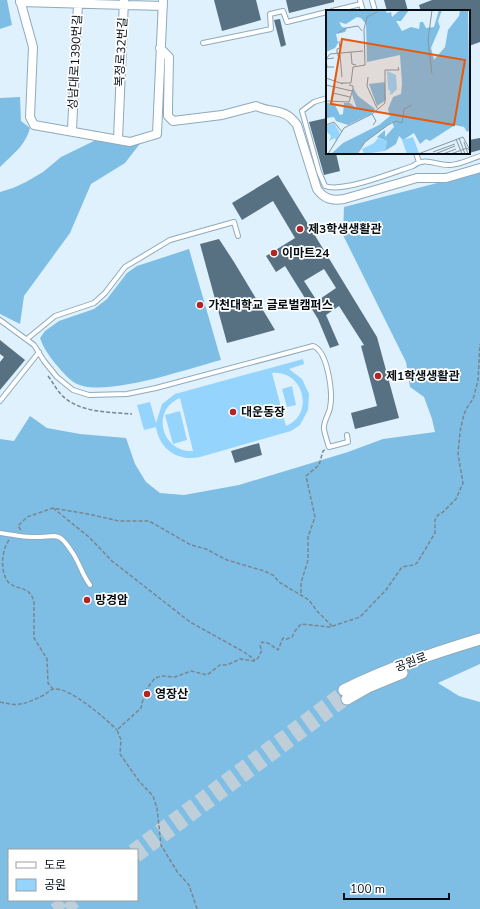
<svg xmlns="http://www.w3.org/2000/svg" width="480" height="909" font-family="'Nunito Sans','Noto Sans KR',sans-serif">
	<style>
		.green { fill: #95d5fd; fill-rule: evenodd }
		.forest { fill: #7ebee5; fill-rule: evenodd }
		.building { fill: #577182; fill-rule: evenodd }
		.lines { fill: none; stroke-linecap: round; stroke-linejoin: round }
		.secondary-tunnel { stroke: #becfd9; stroke-width: 11; stroke-dasharray: 11 5.5; stroke-linecap: butt }
		.lane-casing { stroke: #8eaabc; stroke-width: 6 }
		.street-casing { stroke: #8eaabc; stroke-width: 10 }
		.secondary-casing { stroke: #8eaabc; stroke-width: 13 }
		.path { stroke: #79868f; stroke-width: 1.5; stroke-dasharray: 4 2; stroke-linecap: butt }
		.lane { stroke: #fff; stroke-width: 4 }
		.street { stroke: #fff; stroke-width: 8 }
		.secondary { stroke: #fff; stroke-width: 11 }
		.poi-dot { fill: #b42425; stroke: #fff; stroke-width: 1.5 }
		.labels { text-anchor: middle; dominant-baseline: central; stroke-width: 3.5; stroke-linejoin: round; paint-order: stroke }
		.street-label { font-size: 12px; fill: #050e14; stroke: #fff }
		.poi-label { font-size: 12px; font-weight: bold; fill: #050e14; stroke: #fff; text-anchor: start }
		.inset-road { fill: none; stroke: #88969f; stroke-width: 1 }
		.view { fill: #e8590c; fill-opacity: 0.15; stroke: #e8590c; stroke-width: 2 }
		.inset-edge { fill: none; stroke: #050e14; stroke-width: 2 }
	</style>
	<rect width="100%" height="100%" fill="#dff1fc"/>
	<path class="green" d="M303 359 304 364 289 369 302 379 309 394 308 410 300 425 291 431 200 457C178 462 159 449 156 427L144 430 137 405 150 402 156 423 162 404 175 394ZM272 373C304 370 315 414 286 426ZM180 398 193 451C162 453 150 410 180 398Z
		M292 386 296 405 287 407 282 389Z
		M180 411 187 440 173 444 165 415Z"/>
	<path class="forest" d="M0 0H7L12 25 0 29Z
		M20 97 21 121 30 128C26 145 12 155 0 167V98Z
		M98 139 142 141 125 163 91 184 70 233 24 296 20 324 0 314V192L13 188 26 182 43 172 61 157Z
		M480 172V664L438 683 459 696 480 702V909H0V439L14 441 30 416 47 428 80 434 126 438 135 464 146 482 160 493 184 495 239 485 348 452 383 439 435 432 432 419 424 397 410 387 406 362 343 235 344 207ZM9 850H137V900H9Z
		M189 249 221 360C190 368 102 399 75 383 67 378 60 369 54 362 48 354 43 347 40 338L45 331 59 321 94 309 107 299 127 273 137 266Z"/>
	<path class="building" d="M214 0H256L261 20 222 31Z
		M286 0H334V2L289 13Z
		M384 0H405L408 11H387Z
		M432 0H480V42L469 46V11H421L419 5Z
		M280 19 286 45 281 47 274 20Z
		M327 118V153H336L340 171 324 175 309 122Z
		M480 138V150L469 153V140Z
		M278 175 377 337 399 418 355 429 351 413 377 406 361 346 364 345 339 306 326 315 339 345 330 348 318 319 285 266 276 272 266 256 295 238 273 201 242 220 232 203ZM324 269 336 288 317 301 304 281Z
		M219 239 234 262 275 330 227 343 200 244Z
		M0 340 25 360 0 390V362L4 357 0 354Z
		M259 443 262 455 235 463 231 451Z"/>
	<g class="lines">
		<path class="secondary-tunnel" d="M132 850 344 690
			M137 857 347 699
			M54 909 66 900
			M67 909 79 900"/>
		<defs>
			<path id="lane" d="M372 0 375 11
				M361 4 363 11
				M332 11 361 4 360 0
				M203 43 271 29 270 14 283 11 287 22 327 12
				M327 98 314 102 302 111 319 172 325 186C343 193 394 172 413 166 426 156 436 166 450 165 459 165 471 159 480 156
				M416 153 419 162
				M0 320 34 345 44 361 57 377 73 390 89 395 127 394 156 388 313 346C328 351 333 393 330 408 329 414 323 422 324 429 325 435 327 441 329 447L348 442 347 435
				M27 339 55 316 94 303 105 293 125 267 170 240 234 222 238 236
				M0 401 39 352
				M0 533C10 534 21 537 31 537 58 538 57 528 74 555 80 565 83 576 90 585"/>
			<path id="street" d="M20 0 33 47 30 117 34 125 130 142 157 134 163 0
				M20 2 163 6
				M160 48 169 57 168 109V116L173 121 222 115 256 106C273 114 284 107 297 125L317 189C324 199 332 201 344 199L417 178H446L480 168
				M72 130 78 3
				M118 139 124 0"/>
			<path id="secondary" d="M344 690C388 668 434 653 480 639
				M347 699 368 687 402 673"/>
		</defs>
		<use href="#lane" class="lane-casing"/>
		<use href="#street" class="street-casing"/>
		<use href="#secondary" class="secondary-casing"/>
		<path class="path" d="M48 376C52 381 55 387 59 392 76 413 108 412 132 414
			M53 508 89 537 112 561 190 622 244 652 255 660
			M21 530 18 526 27 517 53 508 88 514 119 521H149L191 545 206 549 227 560 264 571 273 575 279 582 309 600 317 611 332 626
			M9 540C1 551 0 573 9 583 20 591 28 585 34 601V638L47 659 48 683 53 689
			M301 593V583L308 560V537L315 517 306 476 319 465 323 451 326 449
			M0 702C20 707 25 704 44 695 47 693 51 689 54 689 70 687 106 719 117 730
			M197 909 189 885 178 873 161 845 157 808 153 796 139 781 120 754 121 740 117 730 141 708 145 691 155 678 162 676 175 677 191 671 207 675 220 665H227L240 659 254 661 258 658 262 650 260 646 262 642 268 643 278 650 283 638 287 639 292 637 295 631 301 624 330 627 360 617 386 590 402 567 414 565 417 563 435 533V520L438 515 443 512 456 499 463 483 458 454 460 432 463 418 466 409 473 399 478 381 480 344"/>
		<use href="#lane" class="lane"/>
		<use href="#street" class="street"/>
		<use href="#secondary" class="secondary"/>
	</g>
	<g class="poi-dot">
		<circle cx="300" cy="229" r="4"/>
		<circle cx="274" cy="253" r="4"/>
		<circle cx="200" cy="305" r="4"/>
		<circle cx="378" cy="376" r="4"/>
		<circle cx="233" cy="412" r="4"/>
		<circle cx="87" cy="600" r="4"/>
		<circle cx="147" cy="694" r="4"/>
	</g>
	<g class="labels">
		<g class="street-label">
			<text transform="translate(121 52) rotate(-87)">복정로32번길</text>
			<text transform="translate(75 62) rotate(-87)">성남대로1390번길</text>
			<text transform="translate(411 662) rotate(-20)">공원로</text>
		</g>
		<g class="poi-label">
			<text x="308" y="229">제3학생생활관</text>
			<text x="282" y="253">이마트24</text>
			<text x="208" y="305">가천대학교 글로벌캠퍼스</text>
			<text x="386" y="376">제1학생생활관</text>
			<text x="241" y="412">대운동장</text>
			<text x="95" y="600">망경암</text>
			<text x="155" y="694">영장산</text>
		</g>
	</g>
	<g transform="translate(326 10)">
		<rect width="144" height="144" fill="#dff1fc"/>
		<path d="M61 61 70 65 71 79 66 84 63 85 65 82 62 79ZM8 113 14 123 10 132 9 128 3 131 5 126 0 121V116ZM87 127 93 143 81 144 76 130ZM52 128 61 131 59 141 38 144 36 139 48 133Z" fill="#95d5fd"/>
		<path d="M0 0H59L61 3 65 2 66 7 74 0H83L75 11H70L76 21 85 17 93 19 94 12H97L100 18 108 17 113 0H116L112 11 114 17 105 38 108 50 119 37 122 20 133 6 134 0H142L144 120 141 122 138 117 129 115 104 131 100 129 94 134 88 123 77 130 73 126 70 134 59 141 61 131 51 127 59 120V127L68 117 66 112 39 132 30 144H5L17 133 53 115 64 106 62 99 67 87 75 84 76 73 74 45 41 52 40 14 35 8 31 7 20 14 13 12 16 17 21 18 19 22 10 24 12 33 9 38 0 42ZM59 72 60 90 51 96 43 74ZM27 78 32 86 49 99 45 104 22 115 10 111 8 107 0 108V93H8L14 105 17 104 18 93H24L31 99 26 84Z" fill="#7ebee5"/>
		<path class="inset-road" d="M106 0 102 30 106 64M12 23 20 18 32 16 36 21M25 42 26 54 30 55M11 44V39L14 38 13 31M11 45H14L16 67M8 48 0 49 1 57H8M0 49 4 44 37 41M42 67 41 76 51 98M0 68 17 74M15 73H25L27 57 39 55 38 19 41 7 51 2M0 75 26 81M7 83 24 87M0 91 23 92 27 79V76L23 75M6 91 9 75M46 104 50 111 47 115M0 115 8 112 16 122M137 127 144 140M133 128 139 144M130 129 136 144M138 132 142 144M107 142 129 134M2 144 18 118 46 104 59 93V60H73L72 57M31 144 39 132 62 115 70 111 76 113 78 99 86 95M92 144 137 127M109 144 129 136M117 144 130 139M125 144 141 138 143 140"/>
		<path class="view" d="M16 29 139 50 128 115 5 94Z"/>
		<rect width="144" height="144" class="inset-edge"/>
	</g>
	<rect x="8" y="849" width="130" height="52" fill="#ffffff" stroke="#9b9fa1"/>
	<rect x="16" y="862" width="20" height="6" fill="#ffffff" stroke="#9b9fa1"/>
	<text x="44" y="869" font-size="12" fill="#050e14">도로</text>
	<rect x="16" y="879" width="20" height="12" fill="#95d5fd" stroke="#9b9fa1"/>
	<text x="44" y="889" font-size="12" fill="#050e14">공원</text>
	<path d="M344 893v6h105v-6" fill="none" stroke="#050e14" stroke-width="2"/>
	<text x="350" y="893" font-size="12" fill="#050e14" stroke="#ffffff" stroke-width="3" paint-order="stroke">100 m</text>
</svg>
